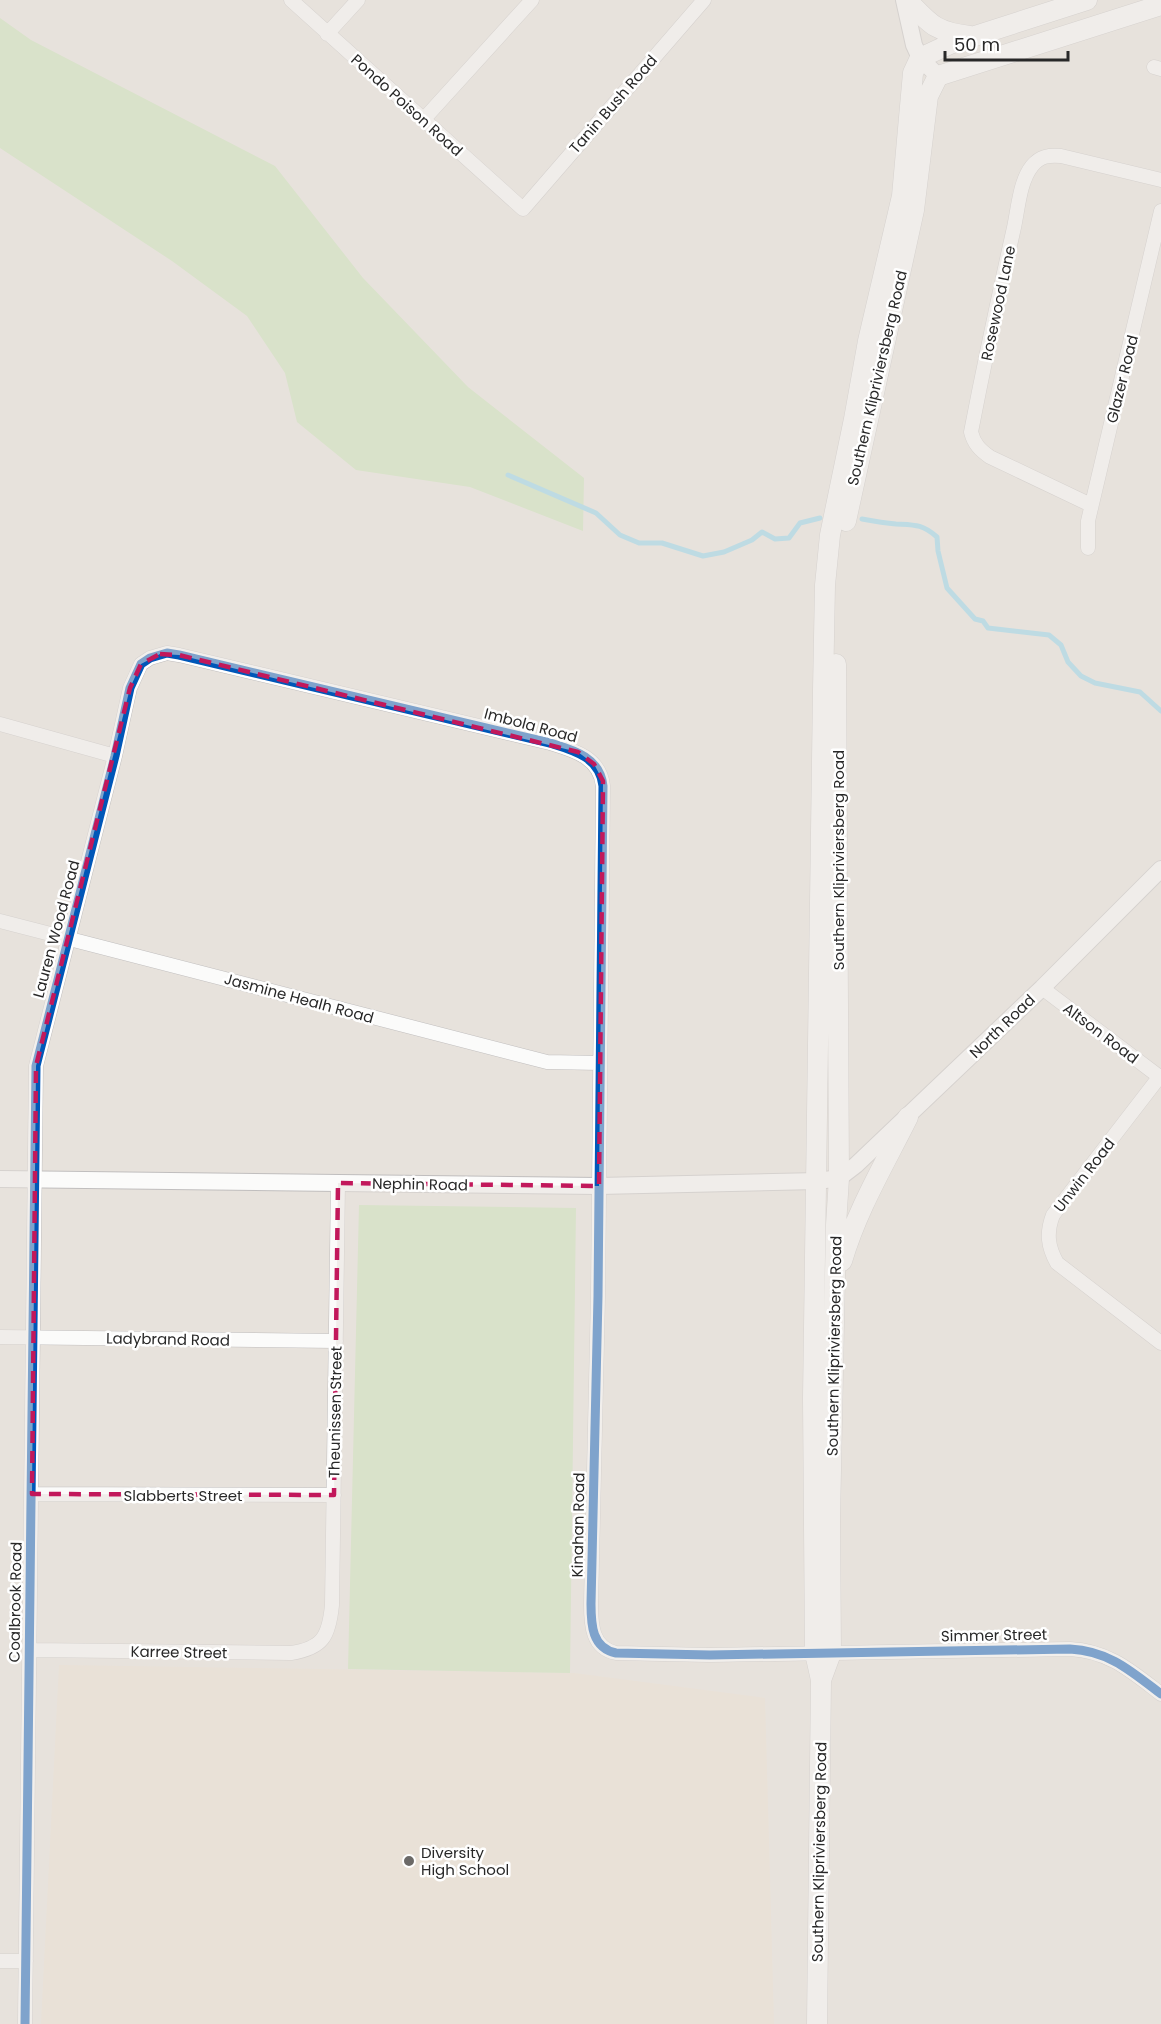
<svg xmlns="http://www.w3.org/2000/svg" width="1161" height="2024" font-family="Poppins,sans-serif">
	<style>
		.education { fill: #ebe1d0 }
		.green { fill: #c7e3b3 }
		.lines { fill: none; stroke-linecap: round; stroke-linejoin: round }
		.stream { stroke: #8dd3eb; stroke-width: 5 }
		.minor-casing { stroke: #c0bebe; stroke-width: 15 }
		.tertiary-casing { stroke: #c0bebe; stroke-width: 18 }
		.secondary-casing { stroke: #c0bebe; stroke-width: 21 }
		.minor { stroke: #fbfbfa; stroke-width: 14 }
		.tertiary { stroke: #fbfbfa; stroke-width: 16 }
		.secondary { stroke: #fbfbfa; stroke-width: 20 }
		.cycleway-casing { stroke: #fff; stroke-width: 13 }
		.cycleway { stroke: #0057b8; stroke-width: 9 }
		.marked { fill: none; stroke: #c2185b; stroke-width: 4.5; stroke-dasharray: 12 8; stroke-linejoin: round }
		.poi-dot { fill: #6b6967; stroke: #fff; stroke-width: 2 }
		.labels { text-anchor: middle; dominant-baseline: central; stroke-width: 5; stroke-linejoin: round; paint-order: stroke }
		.street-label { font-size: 15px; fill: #282828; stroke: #fff }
		.poi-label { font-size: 15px; fill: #282828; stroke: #fff; text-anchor: start }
	</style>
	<rect width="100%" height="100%" fill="#e7e2dc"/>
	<path class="education" d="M59 1665 574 1673 765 1698 774 2024H41Z"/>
	<path class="green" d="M0 18 31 40 275 166 363 278 468 387 584 478 583 531 470 487 356 470 297 422 285 373 247 316 172 261 0 148Z
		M359 1205 576 1208 570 1673 348 1669Z"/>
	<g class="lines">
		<path class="stream" d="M508 475 596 513 620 535 639 543H662L703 556 724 552 752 540 762 532 775 539 789 538 800 523 820 518
			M862 519C873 521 885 523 896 524 915 525 922 524 937 537L938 551 947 588 975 619 983 621 988 628 1049 635 1061 645 1068 662 1081 676 1095 683 1140 692 1161 711"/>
		<defs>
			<path id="minor" d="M291 0 523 209 704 0
				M327 34 358 0
				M1154 67 1161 69
				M424 119 532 0
				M1091 505 990 457C980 450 974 444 971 432 984 365 998 299 1013 232 1018 212 1019 182 1032 166 1040 156 1049 155 1061 156L1161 180
				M1088 548V521L1161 211
				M0 724 115 756
				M0 921 547 1062 600 1063
				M1042 988 1161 1078
				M1160 1076 1053 1215C1046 1233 1048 1247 1057 1263L1161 1343
				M0 1337 336 1341
				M32 1494 334 1495
				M30 1650 291 1653C323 1648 329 1636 332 1605L338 1183
				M0 1961H26
				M25 2024 36 1066 115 756 130 688 141 664 150 658 167 653 179 655 550 743C573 750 600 757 603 786L598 1296 591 1604C591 1625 592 1648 616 1653L710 1655 1070 1649C1109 1651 1131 1671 1161 1694"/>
			<path id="tertiary" d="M904 0 914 45 920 58 938 76
				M0 1179 599 1186 818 1181 839 1178 856 1165 1042 988 1161 869"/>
			<path id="secondary" d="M907 0C930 24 935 32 970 36
				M846 521 914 210 928 96 938 76 1161 5
				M842 1261C857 1210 884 1165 908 1117
				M821 1680 831 1653 830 1519 836 1225 839 1178 836 664
				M817 2024 821 1680 815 1653 813 1398 823 690 825 585 830 535 854 419 868 341 902 196 913 73 920 58 950 44 1087 0"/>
		</defs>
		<use href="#minor" class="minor-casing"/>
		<use href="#tertiary" class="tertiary-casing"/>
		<use href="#secondary" class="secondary-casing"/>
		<use href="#minor" class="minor"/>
		<use href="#tertiary" class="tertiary"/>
		<use href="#secondary" class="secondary"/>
		<defs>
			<path id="cycleway" d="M25 2024 36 1066 115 756 130 688 141 664 150 658 167 653 179 655 550 743C573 750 600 757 603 786L598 1296 591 1604C591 1625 592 1648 616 1653L710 1655 1070 1649C1109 1651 1131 1671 1161 1694"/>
		</defs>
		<use href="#cycleway" class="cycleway-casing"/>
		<use href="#cycleway" class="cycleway"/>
	</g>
	<path d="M0 0H1161V2024H0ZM160 654 179 655 578 752 594 764 603 781 599 1186 338 1183 334 1495 32 1494 36 1066 130 688 141 664Z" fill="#e7e2dc" fill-opacity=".55" fill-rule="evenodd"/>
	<path class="marked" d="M160 654 179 655 578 752 594 764 603 781 599 1186 338 1183 334 1495 32 1494 36 1066 130 688 141 664Z"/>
	<circle class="poi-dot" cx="409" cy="1861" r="6"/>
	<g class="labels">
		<g class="street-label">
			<text transform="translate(613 104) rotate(-49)">Tanin Bush Road</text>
			<text transform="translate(407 105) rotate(42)">Pondo Poison Road</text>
			<text transform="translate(998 303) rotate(-78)">Rosewood Lane</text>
			<text transform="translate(877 378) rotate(-77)">Southern Klipriviersberg Road</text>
			<text transform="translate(1122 379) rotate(-76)">Glazer Road</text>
			<text transform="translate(531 725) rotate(15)">Imbola Road</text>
			<text transform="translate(838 860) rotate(-90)">Southern Klipriviersberg Road</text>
			<text transform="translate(56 929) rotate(-75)">Lauren Wood Road</text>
			<text transform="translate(299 998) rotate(15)">Jasmine Healh Road</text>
			<text transform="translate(1002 1026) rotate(-44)">North Road</text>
			<text transform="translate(1101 1033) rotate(37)">Altson Road</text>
			<text transform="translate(1084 1175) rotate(-52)">Unwin Road</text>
			<text transform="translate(420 1184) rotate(1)">Nephin Road</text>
			<text transform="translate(168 1339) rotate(1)">Ladybrand Road</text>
			<text transform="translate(834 1346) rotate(-89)">Southern Klipriviersberg Road</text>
			<text transform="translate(335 1412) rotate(-89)">Theunissen Street</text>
			<text x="183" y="1495">Slabberts Street</text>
			<text transform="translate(578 1525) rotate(-89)">Kinahan Road</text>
			<text transform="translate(15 1602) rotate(-89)">Coalbrook Road</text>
			<text transform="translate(994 1635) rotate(-1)">Simmer Street</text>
			<text transform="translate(179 1652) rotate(1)">Karree Street</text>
			<text transform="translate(819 1852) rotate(-89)">Southern Klipriviersberg Road</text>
		</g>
		<g class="poi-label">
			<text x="421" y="1852">Diversity<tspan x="421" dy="17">High School</tspan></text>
		</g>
	</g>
	<path d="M945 51v9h123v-9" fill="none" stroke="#282828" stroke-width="3"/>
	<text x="954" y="51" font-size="18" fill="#282828" stroke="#ffffff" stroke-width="4.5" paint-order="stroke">50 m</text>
</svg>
